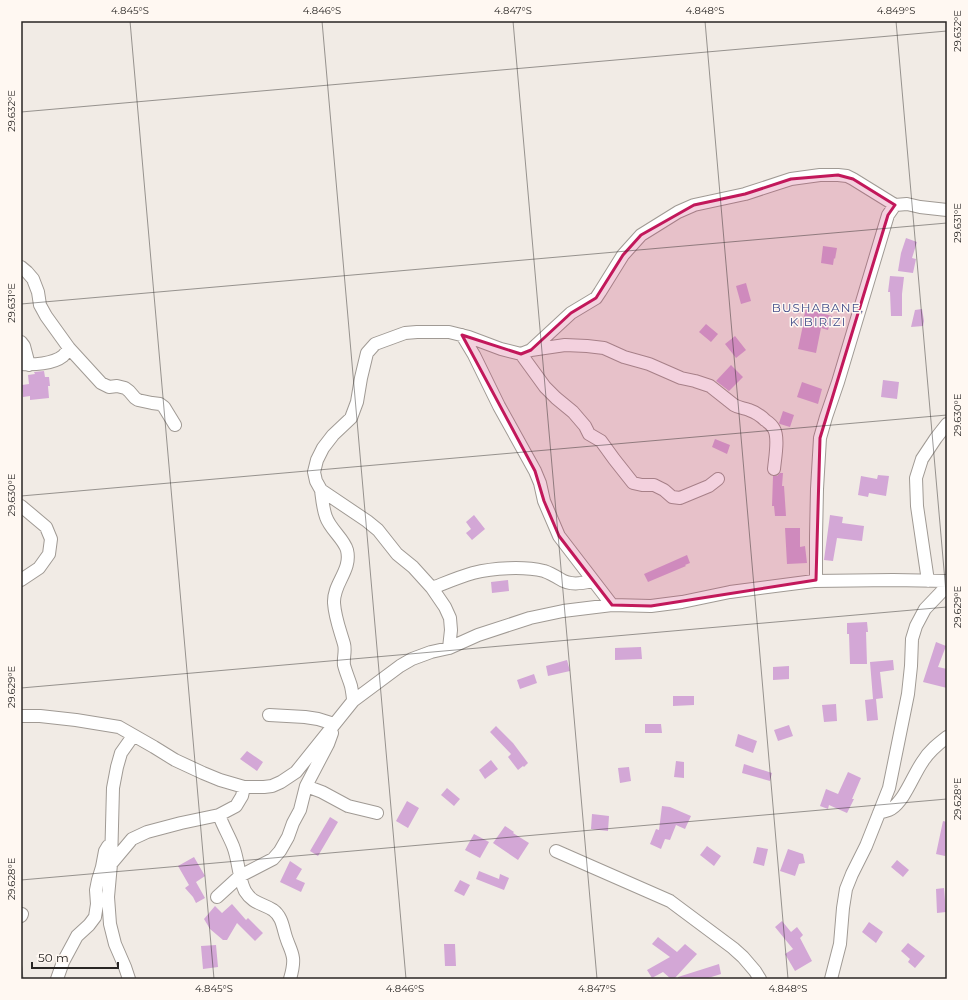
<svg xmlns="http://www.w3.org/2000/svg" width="968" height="1000" font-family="Montserrat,sans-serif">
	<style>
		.building { fill: #d3a7d6 }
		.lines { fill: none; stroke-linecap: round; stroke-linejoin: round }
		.minor-casing { stroke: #a09a94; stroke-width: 14 }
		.minor { stroke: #fff; stroke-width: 12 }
		.marked { fill: #c2185b; fill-opacity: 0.2; stroke: #c2185b; stroke-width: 3; stroke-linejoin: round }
		.ticks { fill: none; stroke: #282523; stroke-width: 1; stroke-opacity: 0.45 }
		.labels { text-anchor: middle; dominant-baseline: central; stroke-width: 3; stroke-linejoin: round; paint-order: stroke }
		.neighbourhood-label { font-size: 12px; letter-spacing: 1px; fill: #434d8a; stroke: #fff8f2 }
		.neatline { fill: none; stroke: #282523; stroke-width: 1.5 }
		.ticks-label { font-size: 10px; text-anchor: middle; fill: #282523 }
	</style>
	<rect width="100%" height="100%" fill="#f1ebe5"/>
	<path class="building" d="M906 238 917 242 912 258 916 259 913 273 898 271 901 253Z
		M823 246 837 248 835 259 834 258 833 265 821 263Z
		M890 276 904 277 902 294V316H891L890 292H888Z
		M746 283 751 301 741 304 736 286Z
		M806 309 832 316 828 330 821 328 816 353 798 349 803 325 802 324Z
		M922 309 924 321 923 326 911 327 915 310Z
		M706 324 718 334 711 342 699 332Z
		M735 336 746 350 736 358 725 344Z
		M731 365 743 377 729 391 716 381Z
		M44 371 45 377H49L50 386H48L49 398 30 400V396L23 397 22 385 29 384 28 375 35 374 34 372Z
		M883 380 899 382 897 399 881 397Z
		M802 382 822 389 818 404 797 397Z
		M783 411 794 415 790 427 780 424 779 423Z
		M715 439 730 445 727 454 712 447Z
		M780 473H783L782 486H784L786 516H775L774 506H772L773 476H777Z
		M878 475 889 476 886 496 869 493 868 497 858 495 861 476 877 479Z
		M474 515 485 529 472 540 466 533 471 529 466 522Z
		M830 515 843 517 842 523 864 526 862 541 837 538 833 561 824 560Z
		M785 528H800V547L805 546 807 563 787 564Z
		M687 555 690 563 685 565 686 566 648 582 644 574Z
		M508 580 509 591 492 593 491 582Z
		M867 622 868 632H866L867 664H850L849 634H847V623Z
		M936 642 946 646 938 667 947 669V688L923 682Z
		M641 647 642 659 615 660V648Z
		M567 660 570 671 548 676 546 666Z
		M893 660 894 670 880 672 883 698 876 699 878 720 867 721 865 700 873 699 870 662Z
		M789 666V679L773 680V667Z
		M534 674 537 683 520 689 517 680Z
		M673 696H694V705L673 706Z
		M836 704 837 721 824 722 822 705Z
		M645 724H661L662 733H645Z
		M789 725 793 736 778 741 774 730Z
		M496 726 513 743 528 763 524 767 523 766 518 770 508 757 511 754 490 732Z
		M738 734 757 741 753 753 735 746Z
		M247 751 263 762 257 771 240 759Z
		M491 760 498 769 485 779 479 770Z
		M676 761 684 762V778L674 777Z
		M744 764 772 773 770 781 742 773Z
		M629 767 631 781 620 783 618 768Z
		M848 772 861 778 852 799H854L847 813 829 805 828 809 820 806 826 789 838 794Z
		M447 788 460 799 454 806 441 795Z
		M407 801 419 808 408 828 396 821Z
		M662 806 670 807 691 816 685 829 676 825 670 840 665 839 661 849 650 844 656 829 659 830Z
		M592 814 609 816 608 831 591 829Z
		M330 817 338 822 318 856 310 851Z
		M943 821 947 822V846L945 856 936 854Z
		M505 826 514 832 513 833 529 843 518 860 493 843Z
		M474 834 489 842 480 858 465 850Z
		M707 846 721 856 714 866 700 855Z
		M757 847 768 849 764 866 753 863Z
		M788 849 803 854 805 863 799 864 795 876 780 871Z
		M194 857 205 876 196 882 205 898 196 903 193 897 185 888 189 885 178 866Z
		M897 860 909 870 903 877 891 867Z
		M290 861 302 869 296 879 305 883 301 892 280 882Z
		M479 871 499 879 500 874 509 878 504 890 476 879Z
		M460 880 470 885 464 896 454 891Z
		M944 888 946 912 937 913 936 889Z
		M232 904 246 920 248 918 263 933 255 941 237 923 227 940H223L210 929 204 919 215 906 222 913Z
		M782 921 791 932 797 927 803 935 800 938 812 961 795 971 785 954 793 949 775 927Z
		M869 922 883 932 876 943 862 932Z
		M658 937 677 952 685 944 697 954 674 979H671L663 972 652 978 647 970 670 957 652 944Z
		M908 943 925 956 915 968 908 962 910 959 901 951Z
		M444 944H455L456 966H445Z
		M216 945 218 967 203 969 201 946Z
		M719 964 721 974 705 979H678V977Z"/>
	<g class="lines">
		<defs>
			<path id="minor" d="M21 267 27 272 33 279 38 292 40 305 46 316 69 348 101 383 109 387 117 386 125 388 129 391 135 398 138 400 152 403 160 404 164 407 175 425
				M462 335 474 355 499 406 535 471 540 483 544 501 559 536 612 605
				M21 342 24 346 29 365
				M531 350 565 345 587 346 604 348 624 357 649 364 681 378 695 381 710 386 734 405C739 408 744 408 749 410 755 412 760 415 765 420 768 422 772 425 774 429 779 438 775 458 774 469
				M521 354 531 350 571 313 596 298 600 292 623 255 641 235 678 212 694 205 745 194 791 179 820 175H838L847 176 853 179 895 205
				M21 364C33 365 53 364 63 356 66 353 67 351 69 348
				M321 490C322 498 323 509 326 517 330 529 344 539 347 550 352 571 333 583 334 603 335 618 340 630 344 644 346 651 343 658 344 665 346 673 349 679 351 686 352 691 353 696 353 701
				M21 506 46 527 51 539 49 554 39 568 21 580
				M816 580V537L817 489 820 438 826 417 838 382 888 215 895 205 907 204 920 207 947 210
				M928 581 917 506 916 478 922 459 936 438 947 424
				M432 588C445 583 459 577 473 573 493 568 523 566 544 571 550 573 555 576 560 579 570 586 583 583 593 581
				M449 648 451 630 450 618 445 607 432 588 413 567 397 554 378 530 367 521 321 490 316 481 314 472 317 460 323 448 333 435 351 418 357 402 361 378 367 353 375 344 405 333 417 332H449L469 337 501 349 521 354 545 387 556 398 573 412 585 426 589 434 601 441 614 459 633 483 642 485H654L664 490 672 497 680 498 709 486 718 479
				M269 715 305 717 318 719 334 724
				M21 716H40L76 720 119 727 154 747 175 760 203 773 220 780 244 787H264L272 786 281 782 296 772 353 701 400 666 412 659 431 652 449 648 478 635 530 618 563 611 612 605 651 606 682 602 730 592 814 581 893 580 947 581
				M306 786 322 792 348 806 377 813
				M879 813C883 811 888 811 891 809 905 800 913 775 923 761 929 751 938 744 947 737
				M219 815C223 826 229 836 233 846 239 861 238 877 245 891 253 904 262 903 273 910 283 917 283 930 287 940 289 946 292 951 293 958 294 965 292 972 290 979
				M556 851 670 901 733 948 743 957 755 971 760 979
				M111 864 132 839 147 832 181 823 219 815 236 806 242 796 244 787
				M217 897 240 876 273 859 280 851 288 837 293 823 300 810 306 786 328 744 332 733
				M21 916 22 914
				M57 979 63 962 77 936 89 925 95 917 97 904 96 890 98 880 102 867 105 851 108 846
				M129 979 125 967 115 944 110 924 108 897 111 864 113 788 117 767 121 753 133 736
				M831 979 840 944 843 908 846 889 852 874 866 846 889 788 908 694 911 666 912 639 916 626 925 609 947 586"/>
		</defs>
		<use href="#minor" class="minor-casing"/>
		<use href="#minor" class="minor"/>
	</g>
	<path class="marked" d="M838 175 853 179 895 205 888 215 820 438 816 580 651 606 612 605 559 536 544 501 535 471 462 335 521 354 531 350 571 313 596 298 623 255 641 235 694 205 745 194 791 179Z"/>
	<path class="ticks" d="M130 21 214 979M322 21 406 979M513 21 597 979M705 21 788 979M896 21 947 604M21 112 947 31M21 304 947 223M21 496 947 415M21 688 947 607M21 880 947 799M21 960 23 979"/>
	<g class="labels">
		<g class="neighbourhood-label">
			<text x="818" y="307">BUSHABANE,<tspan x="818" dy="14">KIBIRIZI</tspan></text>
		</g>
	</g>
	<rect width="968" height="1000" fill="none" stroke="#fff8f2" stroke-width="44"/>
	<path d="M32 962v6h86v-6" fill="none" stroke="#282523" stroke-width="2"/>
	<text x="38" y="962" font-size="12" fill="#282523" stroke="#fff8f2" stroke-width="3" paint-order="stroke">50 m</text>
	<rect x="22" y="22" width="924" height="956" class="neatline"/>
	<g class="ticks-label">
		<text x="130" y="14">4.845°S</text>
		<text x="322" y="14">4.846°S</text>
		<text x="513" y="14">4.847°S</text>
		<text x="705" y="14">4.848°S</text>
		<text x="896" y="14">4.849°S</text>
		<text transform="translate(957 31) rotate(-90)" y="4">29.632°E</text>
		<text transform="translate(11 111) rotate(-90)" y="4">29.632°E</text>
		<text transform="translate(957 223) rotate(-90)" y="4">29.631°E</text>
		<text transform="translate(11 303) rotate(-90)" y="4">29.631°E</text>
		<text transform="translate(957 415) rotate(-90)" y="4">29.630°E</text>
		<text transform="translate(11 495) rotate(-90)" y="4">29.630°E</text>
		<text transform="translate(957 607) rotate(-90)" y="4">29.629°E</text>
		<text transform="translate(11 687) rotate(-90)" y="4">29.629°E</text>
		<text transform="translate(957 799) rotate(-90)" y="4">29.628°E</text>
		<text transform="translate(11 879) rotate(-90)" y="4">29.628°E</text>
		<text x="214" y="992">4.845°S</text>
		<text x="405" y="992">4.846°S</text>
		<text x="597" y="992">4.847°S</text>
		<text x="788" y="992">4.848°S</text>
	</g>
</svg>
